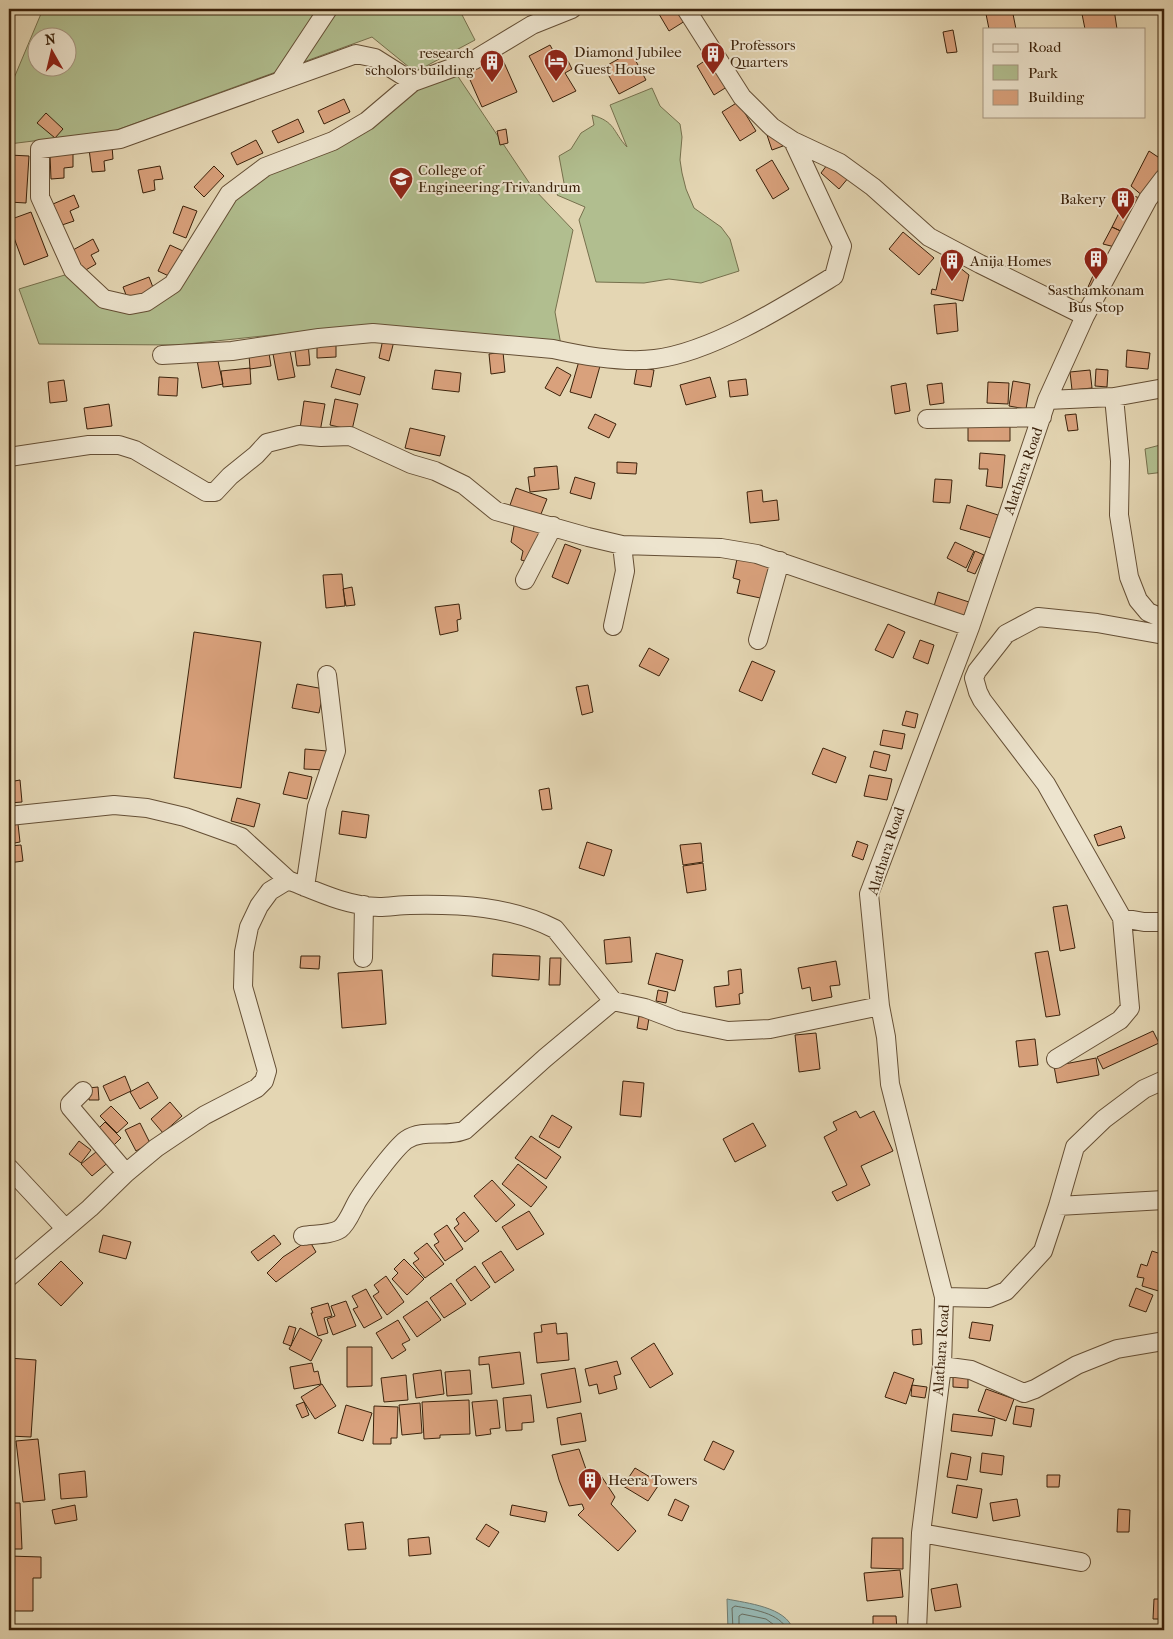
<svg xmlns="http://www.w3.org/2000/svg" width="1173" height="1639" font-family="'IM FELL French Canon',serif">
	<style>
		.green { fill: #b1be8f; stroke: #76704d; fill-rule: evenodd }
		.water { fill: #97b8b3; stroke: #727c70 }
		.lines { fill: none; stroke-linecap: round; stroke-linejoin: round }
		.shore { stroke: #696d5f; stroke-width: 1 }
		.building { fill: #d9a17c; stroke: #3b220b }
		.minor-casing { stroke: #654f35; stroke-width: 20 }
		.minor { stroke: #ede4ce; stroke-width: 18 }
		.labels { text-anchor: middle; dominant-baseline: central; stroke-width: 4; stroke-linejoin: round; paint-order: stroke }
		.poi-label { font-size: 15px; fill: #3b220b; stroke: #ede4ce; text-anchor: start }
		.street-label { font-size: 15px; fill: #3b220b; stroke: #ede4ce }
	</style>
	<rect width="100%" height="100%" fill="#e4d6b3"/>
	<filter id="stains"><feTurbulence type="fractalNoise" baseFrequency=".004" numOctaves="4"/><feColorMatrix values="0 0 0 0 .2 0 0 0 0 .09 0 0 0 0 .02 0 0 0 .5 -.17"/></filter>
	<radialGradient id="worn" r=".72"><stop offset=".6" stop-color="#630" stop-opacity="0"/><stop offset="1" stop-color="#630" stop-opacity=".3"/></radialGradient>
	<path class="green" d="M43 9H459L475 40 415 72 372 37 114 131 9 144V90ZM38 38H68V68H38Z
		M457 75 532 187 573 230 555 312 561 345 366 325 178 345 39 344 19 289 68 274 104 307 135 313 180 289 236 199 273 171 416 89Z
		M652 88 660 106 680 124 682 137 680 160 682 173 686 189 694 208 721 227 730 239 739 271 701 283 669 279 644 283 596 282 579 220 585 207 557 195 564 183 559 156 571 149 581 133 594 125 592 115C616 122 612 131 627 147L610 105Z
		M1164 444V472L1148 474 1145 449Z"/>
	<path class="water" d="M727 1599C746 1603 787 1607 793 1630H728Z"/>
	<g class="lines">
		<path class="shore" d="M733 1630 732 1608 735 1606C751 1609 781 1613 787 1630
			M739 1630V1616L742 1614 766 1619 781 1630"/>
	</g>
	<path class="building" d="M656 9H678L685 21 669 31Z
		M985 9H1012L1016 29H989Z
		M1081 9H1114L1117 29H1085Z
		M953 30 957 52 947 53 943 32Z
		M550 45 561 65 568 61 572 69 565 73 576 91 553 102 529 56Z
		M631 52 646 80 619 94 604 67Z
		M712 56 730 85 714 95 697 66Z
		M502 58 517 92 482 107 467 73Z
		M344 99 350 112 324 124 318 111Z
		M738 102 756 131 740 141 722 112Z
		M46 113 63 129 55 138 37 123Z
		M298 119 304 132 278 143 272 131Z
		M506 129 508 143 500 145 497 131Z
		M777 131 783 146 772 150 767 135Z
		M256 140 263 153 237 165 231 153Z
		M112 146 113 159 104 161 105 171 92 172 89 149Z
		M1149 151 1164 161V169L1144 197 1131 186Z
		M73 154V167L64 168V178L51 179 50 155Z
		M9 155 29 156 26 203 9 202Z
		M772 160 789 189 773 199 756 170Z
		M830 161 849 177 839 189 821 173Z
		M160 166 163 179 154 180 155 190 143 193 138 170Z
		M214 166 224 176 204 197 194 187Z
		M1129 194 1142 199 1134 213 1122 207Z
		M74 195 79 207 70 211 74 221 62 225 53 204Z
		M183 206 197 211 186 238 173 233Z
		M1122 207 1134 213 1125 233 1112 227Z
		M31 212 48 256 24 265 9 224V220Z
		M1112 227 1125 233 1115 247 1103 244Z
		M903 232 934 258 919 275 889 249Z
		M93 239 99 251 91 255 96 264 84 271 73 250Z
		M170 245 183 251 171 277 158 271Z
		M944 255 969 275 963 301 931 294 932 289 936 290Z
		M1096 269 1105 273 1094 290 1088 287Z
		M149 277 154 290 128 300 123 287Z
		M956 303 958 331 937 334 934 305Z
		M383 339 394 341 389 361 379 358Z
		M317 342H336V357L317 358Z
		M308 343 310 365 297 366 294 344Z
		M1127 350 1150 353 1148 369 1126 367Z
		M290 351 295 377 278 380 273 354Z
		M503 352 505 372 491 374 489 354Z
		M269 353 271 366 250 369 249 355Z
		M217 356 223 384 202 388 197 360Z
		M579 361 600 366 591 398 570 392Z
		M557 367 571 375 560 396 545 388Z
		M637 367 654 370 651 387 634 384Z
		M250 368 251 384 223 387 221 371Z
		M336 369 365 377 360 395 331 387Z
		M1096 369 1108 370 1107 387 1095 386Z
		M435 370 461 373 459 392 432 389Z
		M1090 370 1092 388 1072 390 1070 372Z
		M159 377 178 378 177 396 158 395Z
		M710 377 716 397 686 405 680 385Z
		M746 379 748 395 730 397 728 381Z
		M64 380 67 401 50 403 48 382Z
		M1013 381 1030 384 1026 409 1009 406Z
		M988 382 1009 383 1008 404 987 403Z
		M906 383 910 411 895 414 891 386Z
		M942 383 944 403 930 405 927 385Z
		M335 399 358 404 352 430 330 425Z
		M304 401 325 404 320 432 300 429Z
		M109 404 112 426 87 429 84 408Z
		M595 414 616 424 609 438 588 428Z
		M1076 414 1078 430 1068 431 1065 415Z
		M968 423 1010 424V441H968Z
		M410 428 445 436 440 456 405 448Z
		M980 453 1005 455 1002 488 986 486 988 469H979Z
		M617 462 637 463 636 474 617 473Z
		M557 466 559 489 530 492 528 477 535 476 534 468Z
		M575 477 595 483 591 499 570 493Z
		M935 479 952 480 950 503 933 502Z
		M516 488 547 499 539 519 509 508Z
		M762 490 763 502 777 500 779 520 750 523 747 492Z
		M967 505 998 515 991 538 960 529Z
		M515 521 546 529 529 562 521 560 523 551 511 542Z
		M955 542 974 551 966 568 947 558Z
		M565 544 581 550 568 584 552 577Z
		M975 551 984 555 975 574 967 571Z
		M737 559 772 566 765 599 737 593 740 580 733 578Z
		M342 574 345 606 326 608 323 575Z
		M352 587 355 605 346 606 343 589Z
		M938 592 969 602 963 619 933 610Z
		M459 604 461 619 457 620 458 631 440 635 435 607Z
		M888 624 905 632 893 658 875 650Z
		M194 632 261 642 241 788 174 778Z
		M920 640 934 645 928 664 913 658Z
		M649 648 669 659 659 676 639 666Z
		M752 661 775 671 762 701 739 691Z
		M297 684 324 689 319 713 292 708Z
		M588 685 593 712 582 715 576 687Z
		M906 711 918 714 915 728 902 725Z
		M883 730 905 734 902 749 880 745Z
		M823 748 846 757 836 783 812 774Z
		M305 749 327 751 326 770 304 769Z
		M874 751 890 755 886 771 870 767Z
		M289 772 312 777 307 799 283 794Z
		M869 775 892 779 887 800 864 796Z
		M20 780 22 802 9 803V782Z
		M549 788 552 809 542 810 539 790Z
		M237 798 260 804 254 827 231 821Z
		M342 811 369 815 366 838 339 834Z
		M18 824 20 842 9 844V826Z
		M1121 826 1125 838 1098 846 1094 835Z
		M857 841 868 845 863 860 852 856Z
		M587 842 612 850 604 876 579 868Z
		M701 843 703 862 683 865 680 845Z
		M21 845 23 861 9 863V846Z
		M703 863 706 890 687 893 683 866Z
		M1067 905 1075 948 1060 951 1053 907Z
		M630 937 632 962 606 964 604 940Z
		M1048 951 1060 1015 1046 1017 1035 953Z
		M656 953 683 960 675 991 648 984Z
		M493 954 540 956 539 980 492 976Z
		M301 956H320L319 969 300 968Z
		M550 958H561L560 985H549Z
		M836 961 840 985 830 986 832 997 812 1001 810 987 802 989 798 968Z
		M741 969 743 993 739 994 740 1004 716 1007 714 987 729 985 728 971Z
		M382 970 386 1024 342 1028 338 973Z
		M658 990 668 992 666 1003 656 1001Z
		M639 1016 649 1018 647 1030 637 1028Z
		M1153 1031 1159 1043 1103 1069 1097 1057Z
		M816 1033 820 1069 799 1072 795 1035Z
		M1035 1039 1038 1065 1019 1067 1016 1041Z
		M1096 1058 1099 1075 1057 1083 1054 1066Z
		M125 1076 131 1091 110 1101 103 1086Z
		M623 1081 644 1083 641 1117 620 1115Z
		M148 1082 158 1098 140 1109 130 1092Z
		M98 1087 99 1100H89L88 1088Z
		M170 1102 182 1116 163 1133 151 1119Z
		M111 1106 128 1123 117 1133 100 1116Z
		M856 1111 860 1118 874 1111 893 1151 861 1166 870 1185 837 1201 832 1192 847 1185 824 1137 837 1130 833 1122Z
		M552 1115 572 1127 559 1148 539 1137Z
		M105 1122 121 1138 111 1148 95 1132Z
		M140 1123 150 1143 136 1151 125 1130Z
		M753 1123 766 1146 735 1162 723 1139Z
		M531 1136 561 1157 546 1179 515 1158Z
		M79 1141 91 1150 81 1163 69 1154Z
		M101 1148 111 1160 92 1176 81 1164Z
		M518 1164 547 1187 531 1207 502 1184Z
		M492 1180 515 1205 496 1222 474 1196Z
		M529 1211 544 1234 517 1250 502 1227Z
		M464 1212 479 1231 465 1242 454 1228 459 1224 456 1219Z
		M447 1225 463 1249 445 1261 434 1245 439 1242 434 1234Z
		M103 1235 131 1242 126 1259 99 1252Z
		M274 1235 281 1244 258 1261 251 1252Z
		M309 1240 316 1252 276 1282 267 1273 283 1257Z
		M427 1243 444 1264 425 1278 413 1263 419 1259 414 1253Z
		M501 1251 514 1270 495 1283 482 1263Z
		M1152 1251 1164 1255V1286L1162 1292 1142 1286 1144 1278 1137 1277 1141 1264 1147 1266Z
		M404 1259 424 1279 407 1295 392 1279 398 1273 394 1269Z
		M61 1261 83 1283 61 1306 38 1284Z
		M475 1266 490 1287 471 1301 456 1280Z
		M386 1276 404 1302 387 1315 373 1296 379 1292 374 1285Z
		M451 1283 466 1304 444 1318 430 1298Z
		M1136 1288 1153 1295 1146 1312 1129 1306Z
		M366 1289 382 1318 364 1328 353 1309 358 1307 352 1296Z
		M346 1301 356 1326 333 1335 327 1319 335 1316 331 1306Z
		M427 1301 441 1320 417 1337 403 1317Z
		M328 1303 332 1316 324 1318 328 1333 318 1336 311 1313H313L311 1308Z
		M398 1320 410 1340 402 1344 406 1350 392 1359 376 1333Z
		M972 1322 993 1325 990 1341 969 1338Z
		M556 1323 557 1334 567 1333 569 1360 537 1363 534 1333 542 1332 541 1325Z
		M289 1326 296 1328 291 1346 283 1343Z
		M300 1328 322 1340 311 1361 289 1349Z
		M921 1329 922 1344 913 1345 912 1330Z
		M654 1343 673 1374 650 1388 631 1358Z
		M347 1347H372V1386L347 1387Z
		M520 1352 524 1384 492 1388 489 1364 479 1365V1357Z
		M9 1358 36 1360 31 1437 9 1436 11 1390H9Z
		M617 1361 621 1374 614 1376 617 1389 599 1394 597 1384 589 1386 585 1369Z
		M312 1363 314 1372 318 1371 321 1384 294 1389 290 1367Z
		M575 1368 581 1402 547 1408 541 1374Z
		M441 1370 444 1394 416 1398 413 1374Z
		M470 1370 472 1394 447 1396 445 1372Z
		M894 1372 914 1379 906 1404 885 1397Z
		M406 1375 408 1400 384 1402 381 1378Z
		M953 1377 968 1378V1388L953 1387Z
		M322 1384 336 1406 315 1419 301 1397Z
		M912 1385 927 1387 925 1398 911 1396Z
		M986 1389 1014 1399 1006 1421 978 1411Z
		M531 1395 534 1422 522 1423V1430L506 1431 503 1398Z
		M469 1400 470 1434 440 1435V1438L424 1439 422 1402Z
		M497 1400 500 1428 490 1429 491 1434 476 1436 472 1402Z
		M304 1402 309 1415 302 1418 296 1405Z
		M420 1403 422 1433 402 1435 399 1405Z
		M346 1405 372 1413 363 1441 338 1433Z
		M374 1406 398 1407 397 1438H391V1444H373Z
		M1016 1406 1034 1409 1031 1427 1013 1424Z
		M581 1413 586 1441 561 1445 557 1418Z
		M953 1414 995 1419 992 1436 951 1431Z
		M9 1439H14L11 1499H9Z
		M38 1439 45 1500 23 1502 16 1441Z
		M713 1441 734 1451 724 1470 704 1460Z
		M579 1449 588 1475 598 1471 615 1497 611 1504 636 1531 618 1551 578 1515 584 1509 582 1504 569 1506 559 1480 552 1455Z
		M951 1453 971 1457 967 1480 947 1477Z
		M982 1453 1004 1456 1002 1475 980 1472Z
		M635 1468 660 1483 648 1501 623 1486Z
		M85 1471 87 1497 61 1499 59 1474Z
		M1047 1475H1060L1059 1487H1047Z
		M957 1485 982 1489 977 1518 952 1513Z
		M675 1499 689 1506 682 1521 668 1515Z
		M1017 1499 1020 1516 993 1521 990 1503Z
		M9 1503H20L22 1549H9Z
		M75 1505 77 1520 55 1524 52 1510Z
		M512 1505 547 1512 545 1522 510 1515Z
		M1118 1509 1130 1510 1129 1532H1117Z
		M363 1522 366 1549 348 1550 345 1524Z
		M486 1524 499 1532 489 1547 476 1539Z
		M429 1537 431 1554 409 1556 408 1539Z
		M872 1538H903V1569L871 1568Z
		M9 1556 41 1557V1578H33V1611H9Z
		M900 1570 903 1597 867 1601 864 1573Z
		M957 1584 961 1607 935 1611 931 1589Z
		M1154 1599H1164V1619H1153Z
		M873 1616H896L897 1630H873Z"/>
	<g class="lines">
		<defs>
			<path id="minor" d="M686 9 742 97 772 127 793 141 840 163 873 187 929 237 980 264 1085 316
				M281 80 328 9
				M413 82 375 58 356 54 120 139 40 149V197L73 270 104 299 130 305 146 302 173 284 229 194 265 167 333 141 367 121 413 82 474 60 532 25 572 9
				M162 355 232 351 319 338 373 333 553 349C584 356 623 363 655 359 712 352 785 306 834 276L842 246 793 141
				M1114 397 1120 461 1119 515 1129 577 1138 600 1148 612 1164 619
				M1047 400 1114 397 1164 388
				M927 419 1042 417
				M9 457 89 445H119L135 450 206 492H215L230 476 256 455 267 443 299 435 321 437 350 436 411 464 435 471 464 485 496 511 588 537 622 545 721 548 757 554 970 627
				M525 580 553 526
				M613 626 625 571 622 545
				M1164 635 1097 623 1038 617 1006 634 977 671 974 678 978 692 982 700 1046 784 1122 918 1144 922H1164
				M758 640 780 561
				M9 816 114 805 147 808 185 817 241 837 288 880
				M305 887 317 807 336 751 327 675
				M363 958 364 905
				M1056 1059 1120 1020 1130 1008 1122 918
				M83 1091 70 1104V1107L126 1173
				M9 1168 65 1228
				M1058 1206 1164 1200
				M303 1236C313 1234 331 1235 340 1229 348 1223 353 1208 358 1200 366 1187 395 1148 406 1140 424 1128 446 1138 465 1130L545 1058 613 1001
				M9 1277 90 1208 126 1173 156 1148 205 1115 257 1088 264 1081 267 1071 243 987 244 952 249 927 259 906 270 891 288 880C318 892 347 906 379 907 389 907 400 905 410 905 460 904 510 906 555 929L613 1001 645 1008 679 1021 728 1031 770 1029 880 1006
				M944 1297 989 1298 1006 1291 1043 1251 1058 1206 1075 1147 1104 1119 1144 1089 1164 1080
				M942 1366 971 1370 1024 1393 1035 1389 1077 1365 1117 1349 1164 1341
				M921 1533 1081 1562
				M917 1630 921 1533 942 1366 944 1297 890 1084 886 1037 880 1006 869 894 970 627 1047 400 1085 316 1148 199 1164 178"/>
		</defs>
		<use href="#minor" class="minor-casing"/>
		<use href="#minor" class="minor"/>
	</g>
	<defs>
		<symbol id="building-pin" viewBox="-11 -11 22 30"><path d="M0 17L-7.5 6A9.5 9.5 0 1 1 7.5 6Z" fill="#8f2418" stroke="#ede4ce"/><path d="M-4-6H4V6H1V3H-1V6H-4ZM-2.5-4.3h1.7v1.8h-1.7ZM.8-4.3h1.7v1.8H.8ZM-2.5-1h1.7V.8h-1.7ZM.8-1h1.7V.8H.8Z" fill="#fff"/></symbol>
		<symbol id="hotel-pin" viewBox="-11 -11 22 30"><path d="M0 17L-7.5 6A9.5 9.5 0 1 1 7.5 6Z" fill="#8f2418" stroke="#ede4ce"/><path d="M-6-4.5h1.5V1H6V5H4.5V3h-9V5H-6ZM-4 0a1.8 1.8 0 1 1 3.6 0ZM.5 0V-2.5h3Q6-2.5 6 0Z" fill="#fff"/></symbol>
		<symbol id="university-pin" viewBox="-11 -11 22 30"><path d="M0 17L-7.5 6A9.5 9.5 0 1 1 7.5 6Z" fill="#8f2418" stroke="#ede4ce"/><path d="M0-5L7-2L0 1L-7-2ZM-4 1L0 2.5L4 1V4Q0 6-4 4Z" fill="#fff"/></symbol>
	</defs>
	<g fill-rule="evenodd">
		<use href="#building-pin" x="699" y="40" width="28" height="38"/>
		<use href="#hotel-pin" x="542" y="47" width="28" height="38"/>
		<use href="#building-pin" x="478" y="48" width="28" height="38"/>
		<use href="#university-pin" x="387" y="165" width="28" height="38"/>
		<use href="#building-pin" x="1109" y="185" width="28" height="38"/>
		<use href="#building-pin" x="1082" y="245" width="28" height="38"/>
		<use href="#building-pin" x="938" y="247" width="28" height="38"/>
		<use href="#building-pin" x="576" y="1466" width="28" height="38"/>
	</g>
	<g class="labels">
		<g class="poi-label">
			<text x="730" y="45">Professors<tspan x="730" dy="17">Quarters</tspan></text>
			<text x="574" y="52">Diamond Jubilee<tspan x="574" dy="17">Guest House</tspan></text>
			<text x="474" y="53" text-anchor="end">research<tspan x="474" dy="17">scholors building</tspan></text>
			<text x="418" y="170">College of<tspan x="418" dy="17">Engineering Trivandrum</tspan></text>
			<text x="1106" y="199" text-anchor="end">Bakery</text>
			<text x="970" y="261">Anija Homes</text>
			<text x="1096" y="290" text-anchor="middle">Sasthamkonam<tspan x="1096" dy="17">Bus Stop</tspan></text>
			<text x="608" y="1480">Heera Towers</text>
		</g>
		<g class="street-label">
			<text transform="translate(1023 471) rotate(-71)">Alathara Road</text>
			<text transform="translate(886 851) rotate(-72)">Alathara Road</text>
			<text transform="translate(941 1350) rotate(-86)">Alathara Road</text>
		</g>
	</g>
	<rect width="1173" height="1639" fill="none" stroke="#e4d6b3" stroke-width="30"/>
	<rect x="10" y="10" width="1153" height="1619" fill="none" stroke="#3b220b" stroke-width="2.5"/>
	<rect x="15" y="15" width="1143" height="1609" fill="none" stroke="#3b220b"/>
	<rect x="983" y="28" width="162" height="90" fill="#ede4ce" stroke="#a69680"/>
	<rect x="993" y="44" width="25" height="8" fill="#ede4ce" stroke="#a69680"/>
	<text x="1028" y="52" font-size="15" fill="#3b220b">Road</text>
	<rect x="993" y="65" width="25" height="15" fill="#b1be8f" stroke="#a69680"/>
	<text x="1028" y="78" font-size="15" fill="#3b220b">Park</text>
	<rect x="993" y="90" width="25" height="15" fill="#d9a17c" stroke="#a69680"/>
	<text x="1028" y="102" font-size="15" fill="#3b220b">Building</text>
	<g transform="translate(52 52) rotate(352)"><circle r="24" fill="#ede4ce" stroke="#a69680"/>
	<path d="M0-4L9 19L0 12L-9 19Z" fill="#8f2418"/>
	<text y="-8" font-size="14" font-weight="bold" text-anchor="middle" fill="#3b220b">N</text>
	</g>
	<rect width="100%" height="100%" filter="url(#stains)"/>
	<rect width="100%" height="100%" fill="url(#worn)"/>
</svg>
